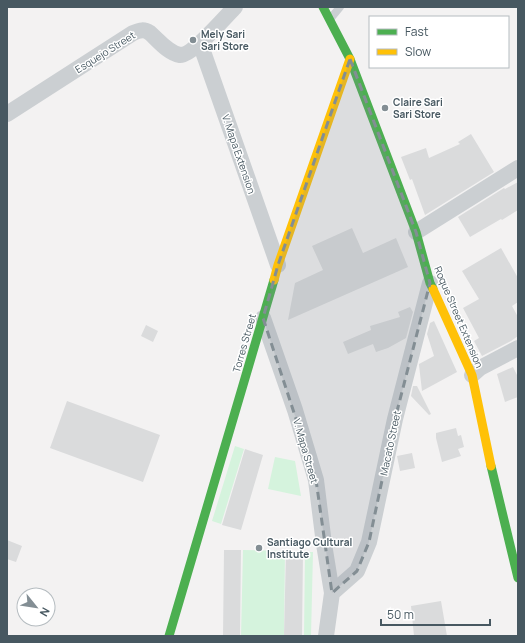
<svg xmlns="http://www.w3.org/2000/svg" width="525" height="643" font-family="Manrope,sans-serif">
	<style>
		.green { fill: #d5f3dd }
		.building { fill: #dadbdc }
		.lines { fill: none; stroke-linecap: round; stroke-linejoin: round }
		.lane { stroke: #cbcfd2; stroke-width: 8 }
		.street { stroke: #cbcfd2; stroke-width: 16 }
		.fast { stroke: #4caf50; stroke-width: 9 }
		.slow { stroke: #ffc107; stroke-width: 9 }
		.marked { fill: #838e94; fill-opacity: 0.2; stroke: #838e94; stroke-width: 3; stroke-dasharray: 8 5; stroke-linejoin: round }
		.poi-dot { fill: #838e94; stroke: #fff; stroke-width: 1.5 }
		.labels { text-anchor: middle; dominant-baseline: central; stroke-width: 3; stroke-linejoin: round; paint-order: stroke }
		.poi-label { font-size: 10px; font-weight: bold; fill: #475861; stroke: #fff; text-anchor: start }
		.street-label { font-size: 10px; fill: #475861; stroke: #fff }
	</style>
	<rect width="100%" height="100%" fill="#f3f2f2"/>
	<path class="green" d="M235 446 244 449 221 524 212 521Z
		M275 457 295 461 301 496 268 489Z
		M243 550 285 551 284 636H241Z
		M305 552H313L311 636H304Z"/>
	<path class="building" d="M471 134 494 172 425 215 412 179 410 180 401 157 426 148 429 158 460 144 458 142Z
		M518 182V210L502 220 501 219 470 237 458 217 504 188 505 189Z
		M352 228 363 253 396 238 408 267 288 320 295 283 323 270 312 246Z
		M501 248 518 278V302L512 306 518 317V336L511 341 482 356 474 341 479 338 463 308 479 299 462 271Z
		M410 307 413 312 406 338 388 348 376 352 373 344 348 354 343 342 371 330 370 326 400 317 398 312Z
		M434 321 457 372 422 391 419 365V364L434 356 427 334 430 323Z
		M146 325 158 331 153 342 141 336Z
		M513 367 518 377V397L505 402 497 374Z
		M413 386H417L431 414 429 415 411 396Z
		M67 401 160 435 143 482 50 448Z
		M456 428 458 436 461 435 464 447 458 449 461 456 442 462 436 438V433Z
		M245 449 263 455 241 530 222 525Z
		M412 453 415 468 400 471 397 456Z
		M7 540 22 546 16 562 7 559Z
		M224 550H241L240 636H223Z
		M286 551 303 552 302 636H284Z
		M441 601 447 636H414L411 606Z"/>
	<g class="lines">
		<path class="lane" d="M331 18 340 7"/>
		<path class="street" d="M200 43 278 265
			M7 114 133 33C140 30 144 29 150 33 158 40 168 53 180 55 192 56 226 16 235 7
			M416 232 518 168
			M263 318 295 410 316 480 324 544 332 593 326 636
			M472 375 480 368 518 348
			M332 593 357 571 369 542 395 419 430 283"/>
		<path class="fast" d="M323 7 350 59 416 232 430 283 433 289
			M491 466 518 578
			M169 636 274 280"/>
		<path class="slow" d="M274 280 278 265 350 59
			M433 289 472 375 491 466"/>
	</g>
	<path class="marked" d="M350 59 416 232 430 283 395 419 369 542 357 571 332 593 316 480 263 318 278 265Z"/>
	<g class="poi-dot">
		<circle cx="193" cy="40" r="4"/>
		<circle cx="385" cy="108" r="4"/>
		<circle cx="259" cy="548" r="4"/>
	</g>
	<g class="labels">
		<g class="poi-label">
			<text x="201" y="34">Mely Sari<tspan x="201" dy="12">Sari Store</tspan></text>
			<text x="393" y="102">Claire Sari<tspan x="393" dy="12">Sari Store</tspan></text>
			<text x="267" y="542">Santiago Cultural<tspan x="267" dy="12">Institute</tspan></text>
		</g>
		<g class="street-label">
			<text transform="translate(105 52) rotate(-32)">Esquejo Street</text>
			<text transform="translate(239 154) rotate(71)">V. Mapa Extension</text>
			<text transform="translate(459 317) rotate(67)">Roque Street Extension</text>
			<text transform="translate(244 343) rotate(-74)">Torres Street</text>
			<text transform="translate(390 443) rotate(-78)">Macato Street</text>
			<text transform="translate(306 451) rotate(74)">V. Mapa Street</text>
		</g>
	</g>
	<rect width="525" height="643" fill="none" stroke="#475861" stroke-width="16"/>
	<rect x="369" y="16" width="140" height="52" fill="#ffffff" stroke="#b5bcc0"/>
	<rect x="377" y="29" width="20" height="6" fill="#4caf50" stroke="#b5bcc0"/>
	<text x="405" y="36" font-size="12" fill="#475861">Fast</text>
	<rect x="377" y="49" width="20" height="6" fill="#ffc107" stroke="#b5bcc0"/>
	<text x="405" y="56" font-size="12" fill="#475861">Slow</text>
	<g transform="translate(36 607) rotate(120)"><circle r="19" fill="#ffffff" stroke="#b5bcc0"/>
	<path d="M0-3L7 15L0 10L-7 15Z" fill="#838e94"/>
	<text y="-6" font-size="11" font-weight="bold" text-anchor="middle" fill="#475861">N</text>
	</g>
	<path d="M381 619v6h109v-6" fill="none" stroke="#475861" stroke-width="2"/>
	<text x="387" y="619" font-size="12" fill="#475861" stroke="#ffffff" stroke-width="3" paint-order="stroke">50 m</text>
</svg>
